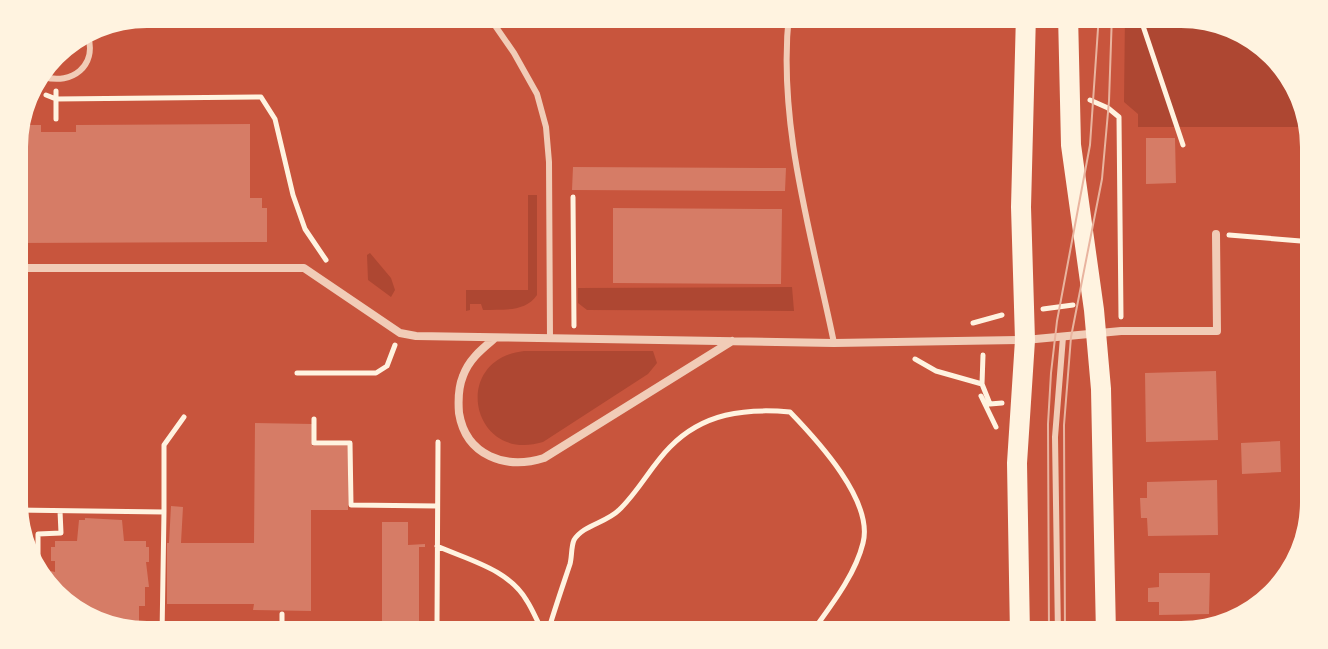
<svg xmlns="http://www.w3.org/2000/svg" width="1328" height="649" font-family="'Playfair Display',serif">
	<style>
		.green { fill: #ae4732 }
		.building { fill: #d67c66 }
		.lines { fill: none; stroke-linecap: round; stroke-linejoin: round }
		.path { stroke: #fff3e0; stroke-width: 5 }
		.service { stroke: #f1ccb7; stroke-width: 6 }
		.minor { stroke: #f1ccb7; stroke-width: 8 }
		.primary { stroke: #fff3e0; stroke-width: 20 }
		.tram { stroke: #e9b49f; stroke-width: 2 }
	</style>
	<rect width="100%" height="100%" fill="#c8553d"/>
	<path class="green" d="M1125 14H1181L1240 27 1287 66 1312 127H1138V114L1124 102Z
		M528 195H537V295C525 313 501 309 483 310L481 304H470V310L466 311V290H528Z
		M370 253 391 278 395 290 391 297 368 280 367 255Z
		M792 287 794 311 587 310 578 303V288Z
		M524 351H653L657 363 648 374 543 442C472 464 449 360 524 351Z"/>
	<path class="building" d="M250 124V198H262V208H267V242L15 243 14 137 20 125H41V132H76V125Z
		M1146 138H1175L1176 183 1146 184Z
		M573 167 786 168 785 191 572 190Z
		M613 208 782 209 781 284 613 283Z
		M1216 371 1218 440 1146 442 1145 373Z
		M255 423 312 424V446H348V510H311V611L253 610 254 604H167V543H169L171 506 183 507 181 543H254Z
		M1280 441 1281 472 1242 474 1241 443Z
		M1217 480 1218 535 1148 536 1147 518H1141L1140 498H1147V482Z
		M85 518 122 520 124 541H146V547H149V562H146L149 587H145V606H139V633L88 622 55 594V586H51V571L55 572V561H51V547H55V541H77L79 520H85Z
		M382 522H408V545L425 544V547H419V626L500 627V635H382Z
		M1159 573H1210L1209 614 1159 615V602H1148V588L1159 587Z"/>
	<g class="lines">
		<path class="path" d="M1139 14 1183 145
			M1141 21 1168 14
			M56 91V99L261 97 275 119 293 195 305 229 326 260
			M46 95 56 99V119
			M1090 100 1108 108 1119 117 1121 317
			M573 197 574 326
			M1229 235 1313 242
			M1043 309 1073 305
			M973 323 1002 315
			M915 359 936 371 982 384 990 404 1002 403
			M297 373H376L387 366 395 345
			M982 384 983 355
			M981 396 996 427
			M314 419V443H350L351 505 437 506
			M15 510 164 512V445L184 417
			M437 546C468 560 509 569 527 601 534 612 538 624 545 635
			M38 576V534L61 533 60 511
			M282 614V635
			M437 624 438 442
			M162 635 164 512
			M547 635C554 611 562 588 570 564 572 557 571 547 574 540 583 525 606 523 619 510 639 491 651 466 670 447 703 413 745 408 790 412 817 440 874 501 863 543 855 576 829 608 810 635"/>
		<path class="service" d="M487 14 514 53 537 94 546 127 549 162 550 338
			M789 14C777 124 812 236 834 343
			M44 77C72 85 97 66 88 36
			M1058 635 1055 437 1063 337"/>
		<path class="minor" d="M15 268H304L400 333 416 336 834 343 1025 340 1121 331H1217L1216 234
			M495 338C482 349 469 359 463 376 458 388 458 400 459 413 466 456 506 470 544 458L732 341"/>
		<path class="primary" d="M1068 14 1071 145 1094 310 1101 389 1106 635
			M1020 635 1017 463 1025 340 1021 207 1026 14"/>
		<path class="tram" d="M1049 635 1048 424 1051 373 1057 321 1090 145 1099 14
			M1065 635 1064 425 1071 337 1102 179 1109 101 1112 14"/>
	</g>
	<path d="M0 0H1328V649H0ZM147 28H1181A119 119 0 0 1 1300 147V502A119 119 0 0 1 1181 621H147A119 119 0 0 1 28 502V147A119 119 0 0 1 147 28Z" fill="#fff3e0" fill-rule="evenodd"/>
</svg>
